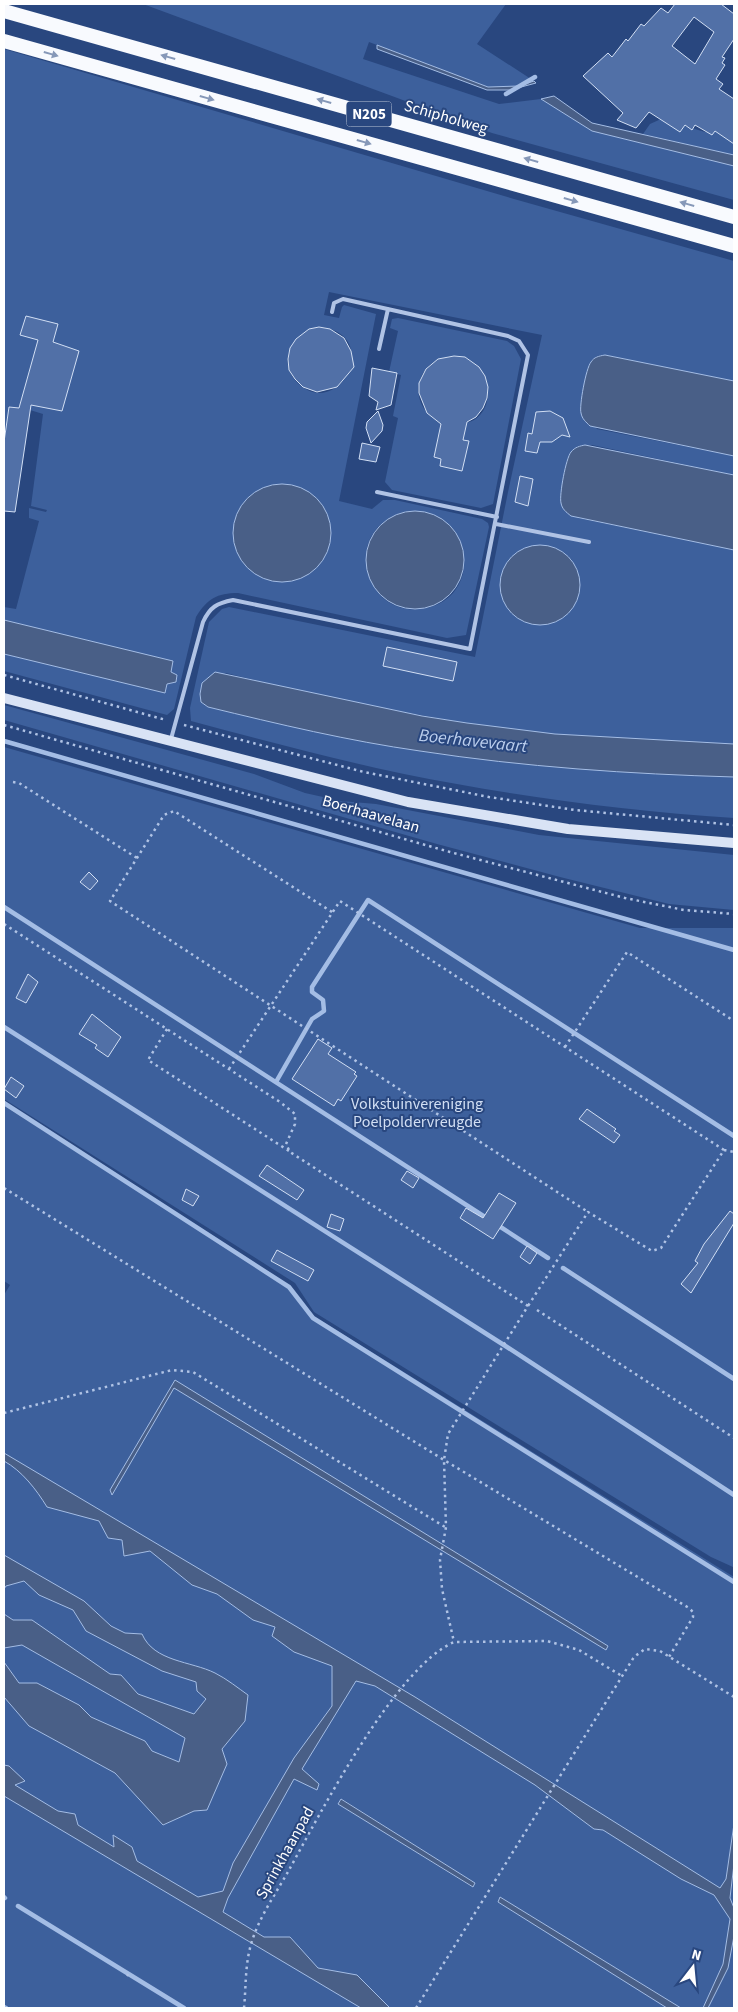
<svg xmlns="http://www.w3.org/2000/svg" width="738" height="2012" font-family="'Source Sans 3',sans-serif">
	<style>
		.green { fill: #3d609c; fill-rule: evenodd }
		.water { fill: #495f87; stroke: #a4bde5 }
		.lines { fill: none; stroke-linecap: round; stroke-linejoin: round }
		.stream { stroke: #a4bde5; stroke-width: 4.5 }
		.building { fill: #5170a7; stroke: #d2dff4; fill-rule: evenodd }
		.path { stroke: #b0c3e5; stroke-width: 2.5; stroke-dasharray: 2.5 4; stroke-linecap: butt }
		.service { stroke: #b0c3e5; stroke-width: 4 }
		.secondary { stroke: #d9e3f5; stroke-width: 10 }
		.trunk { stroke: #f8fafe; stroke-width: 14 }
		.oneway { fill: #8698b8 }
		.labels { text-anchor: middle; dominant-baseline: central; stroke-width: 4; stroke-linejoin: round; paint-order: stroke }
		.shield { fill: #29477f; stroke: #bfc8d9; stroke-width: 1 }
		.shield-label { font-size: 15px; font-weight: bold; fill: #fff }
		.street-label { font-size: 16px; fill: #fff; stroke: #29477f }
		.park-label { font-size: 16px; fill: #d2dff4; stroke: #29477f }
		.water-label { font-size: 18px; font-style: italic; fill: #bbceed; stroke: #29477f }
	</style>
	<rect width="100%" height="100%" fill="#29477f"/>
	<path class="green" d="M143 4H506L477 44 534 81 519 86 488 87 369 42 363 59 499 104 541 99 592 131 734 166V200L492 133Z
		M4 49 514 199 734 261V381L605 355 597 356 591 361 580 409 597 429 734 456V475L592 445 578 446 572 451 578 518 734 550V744C674 741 613 740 553 734 442 722 334 700 226 673L202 683 200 694 201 702 208 707C278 724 349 741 420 751 524 767 629 772 734 777V818C624 811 513 796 404 774 333 759 262 740 191 721L190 708 209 622 222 609 229 607 475 657 508 492 542 335 329 292 324 315 339 318 342 307 344 305 376 314 339 501 372 509 383 500H395L482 519 488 523 489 527 466 635 447 638 238 593C217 593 207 599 196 617L174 709 167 715 4 671V654L165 693 167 684 176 682 177 675 171 672 172 661 4 620V607L16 609 39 521 29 518V508L46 512 47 510 31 506 43 414 30 410 15 512 4 511ZM320 327C385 334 337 425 296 381 276 359 295 332 320 327ZM277 484C316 483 347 525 322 560 315 571 304 578 291 580 228 592 209 496 277 484ZM408 511C476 508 485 602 420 609 406 611 391 606 381 596 377 592 374 585 372 579 356 548 375 518 408 511ZM560 550 572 560 524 622 511 613Z
		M661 119 705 132C716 130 723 121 734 120V155L643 134 650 124Z
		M398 318 507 341 514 346 521 359 493 504 481 508 392 490 385 482 398 418 393 416 401 375 389 372 398 331 390 328 392 319ZM454 356C496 360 498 418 465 423 406 430 404 359 454 356Z
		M4 705 254 774 305 793 341 801 376 804 539 835 734 855V910L669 904 560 877 437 844 4 720Z
		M4 747 640 928H734L733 1567 711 1557 314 1312 295 1283 4 1099Z
		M4 1106 287 1285 304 1310 734 1577V1824L726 1879 731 1892 734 1864V1908L730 1919 734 1935V2008H681L500 1897 498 1902 670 2008H4V1697L29 1726 115 1773 163 1825 194 1811 207 1810 194 1714 138 1694 121 1675 110 1674 32 1621 13 1620 4 1614V1589L6 1586 23 1581 4 1556V1295L10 1285 4 1281ZM342 1799 475 1883V1884L472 1887 338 1804Z
		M22 1645 185 1738 179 1762 152 1751 145 1741 91 1717 79 1705 37 1683H19L4 1662V1648Z"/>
	<path class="water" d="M377 45 488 87 519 86 534 81 536 83 510 90H487L377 49Z
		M554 96 592 123 734 155V166L592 131 541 99Z
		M605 355 734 381V456L590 426C586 422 582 419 581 413 579 406 586 368 591 362 594 357 599 356 605 355Z
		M585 445 734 475V550L571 516C566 512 562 509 561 503 559 495 566 458 571 452 575 447 580 446 585 445Z
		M233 533a49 49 0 1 1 98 0a49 49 0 1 1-98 0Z
		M366 560a49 49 0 1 1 98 0a49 49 0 1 1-98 0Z
		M500 585a40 40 0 1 1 80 0a40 40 0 1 1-80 0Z
		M4 620 173 661 171 672 177 675 176 682 167 684 165 693 4 654Z
		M215 672 422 716 467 723 555 734 734 744V777C630 774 524 767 420 751 349 741 278 724 208 707L201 702 200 694 202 683Z
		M175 1380 608 1646 606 1650 174 1388 112 1495 110 1490Z
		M4 1453 415 1697 720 1888 726 1879 734 1824V1864L730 1898 734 1908V1936L728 1968 708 2008H703L723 1964 730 1919 714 1895 681 1879 603 1830 594 1829 535 1785 375 1686 356 1681 302 1769 319 1784 317 1790 294 1779 228 1898 223 1912 264 1937H290L318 1968 357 1975 390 2008H361L4 1796V1765L9 1766 25 1781 15 1785 58 1811 75 1814 78 1825 114 1847 113 1835 132 1847 137 1861 198 1897 223 1891 233 1863 294 1758 332 1706V1666L294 1652 272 1636 275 1627 253 1620 217 1594 192 1585 150 1551 124 1556 122 1540 108 1538 99 1521 47 1507C36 1489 22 1471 4 1461Z
		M4 1555 84 1601 111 1626 125 1633 142 1634C154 1662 191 1661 215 1673 227 1679 238 1688 248 1695L245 1721 222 1749 227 1764 207 1810 194 1811 163 1825 115 1773 29 1726 4 1697V1662L19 1683H37L79 1705 91 1717 145 1741 152 1751 179 1762 185 1738 22 1645 4 1648V1614L13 1620H32L110 1674 121 1675 138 1694 194 1714 206 1699 197 1691 196 1682 162 1671 86 1631 73 1610 39 1595 24 1581 6 1586 4 1589Z
		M341 1799 475 1883 473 1887 338 1804Z
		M500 1897 681 2008H667L498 1902Z"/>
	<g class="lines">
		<path class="stream" d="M506 94 535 77
			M4 741 734 950
			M4 907 488 1219
			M4 1027 507 1347 734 1495
			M276 1082 312 1019 324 1011 323 1000 312 992V987L368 900 734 1136
			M4 1103 289 1287 313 1318 734 1582
			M496 1224 548 1258
			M563 1268 734 1379
			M4 1897 5 1898
			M18 1906 184 2008
			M4 2007 6 2008"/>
	</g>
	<path class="building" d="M675 4H721L734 14V39L722 57 725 58 722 63 725 65 716 79 723 84 719 89 734 99V144L715 131 712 135 695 125 692 130 685 125 680 132 649 112 636 128 617 120 623 113 583 76 608 53 612 57 626 39 628 41 641 24 644 26 661 8 668 13ZM694 17 714 32 695 64 672 46Z
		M26 316 58 324 53 342 79 351 62 411 31 405 15 512 4 511V442L9 407 19 408 38 340 20 335Z
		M319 327 330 329 344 338 351 351 354 367 337 387 317 392 303 387 295 379 289 370 288 359 290 348 296 339 309 329Z
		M454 356 465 357 479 367 485 376 488 387 487 398 483 408 476 417 467 422 463 440 469 441 462 471 440 466 441 459 434 457 441 424 427 413 419 393V383L426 369 438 359Z
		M372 368 397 373 391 405 376 410 378 402 369 396Z
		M378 411 383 425 382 431 371 443 366 428 367 422Z
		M550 411 563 418 570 437 562 435 552 442H540L537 453 525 451 528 433 532 434 536 412Z
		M362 443 380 447 376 462 359 459Z
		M520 476 533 479 528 506 515 502Z
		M387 647 457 662 453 681 383 666Z
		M89 872 98 881 90 890 80 882Z
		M28 974 38 982 26 1003 16 998Z
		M92 1014 121 1037 108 1057 95 1048 97 1045 79 1034Z
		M318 1039 332 1048 328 1054 356 1072 354 1074 357 1076 341 1101 338 1099 334 1106 292 1079Z
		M11 1077 24 1086 16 1098 4 1089Z
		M587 1109 616 1129 614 1131 620 1135 614 1143 579 1119Z
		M267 1165 304 1190 297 1200 259 1176Z
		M407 1171 419 1178 413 1188 401 1180Z
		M186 1189 199 1196 193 1206 182 1200Z
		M499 1193 516 1203 493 1239 460 1218 466 1208 483 1218Z
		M730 1211 734 1214V1223L691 1293 681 1284 698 1263 695 1261 704 1244Z
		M331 1214 344 1219 340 1231 327 1227Z
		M527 1246 537 1253 530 1264 520 1257Z
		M277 1250 314 1270 308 1281 271 1261Z"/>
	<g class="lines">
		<path class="path" d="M4 675 166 720
			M4 725 450 852 625 898 684 910 734 914
			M184 725 364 772 489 797 575 810 734 825
			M13 782 19 783 137 858
			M332 912 174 811 164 815 110 901 588 1212
			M4 924 280 1102 295 1114V1124L286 1144 290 1152 528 1306 448 1434 444 1460 446 1527 440 1560 442 1589 454 1642
			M167 1029 148 1060 289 1151
			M565 1047 627 952 734 1021
			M229 1069 340 901 724 1150 661 1248 652 1251 588 1212 528 1306
			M724 1150 734 1152
			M4 1188 444 1460 689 1608 693 1612V1617L669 1657
			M537 1310 734 1438
			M4 1413 172 1370 193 1372 445 1527
			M127 1976 131 1971
			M244 2008C246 1988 245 1968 250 1948 257 1920 275 1895 289 1870 321 1812 395 1668 454 1642L547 1641 579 1650 622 1676
			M416 2008 634 1657 645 1649 660 1651 734 1697"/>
		<path class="service" d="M379 349 388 309
			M377 492 497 517
			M496 524 589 542
			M171 739 203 622C210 607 217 603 233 600L470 649 528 355 519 341 508 336 343 299 334 303 332 312"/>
		<path class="secondary" d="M4 698 408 802 568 829 734 843"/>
		<path class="trunk" d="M4 11 734 217
			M4 41 734 246"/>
	</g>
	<defs><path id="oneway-solid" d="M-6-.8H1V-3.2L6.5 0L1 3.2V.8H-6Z" transform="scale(1.25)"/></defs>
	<g class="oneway">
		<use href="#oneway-solid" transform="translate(51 54) rotate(16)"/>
		<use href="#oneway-solid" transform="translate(168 57) rotate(-164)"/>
		<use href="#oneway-solid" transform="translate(207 98) rotate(16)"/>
		<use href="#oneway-solid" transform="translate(324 101) rotate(-164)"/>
		<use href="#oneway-solid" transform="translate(364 142) rotate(16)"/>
		<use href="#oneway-solid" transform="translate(531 160) rotate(-164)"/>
		<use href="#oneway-solid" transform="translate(571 200) rotate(16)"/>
		<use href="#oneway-solid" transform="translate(687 204) rotate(-164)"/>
	</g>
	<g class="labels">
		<rect class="shield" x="346.5" y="101.5" width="45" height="25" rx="4"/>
		<g class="shield-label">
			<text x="369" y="114">N205</text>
		</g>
		<g class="street-label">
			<text transform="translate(446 117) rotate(16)">Schipholweg</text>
			<text transform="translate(371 814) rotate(16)">Boerhaavelaan</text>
			<text transform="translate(285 1853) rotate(-61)">Sprinkhaanpad</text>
		</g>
		<g class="park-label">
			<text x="417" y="1104">Volkstuinvereniging<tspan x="417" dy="18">Poelpoldervreugde</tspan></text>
		</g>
		<g class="water-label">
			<text transform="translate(473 741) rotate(6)">Boerhavevaart</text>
		</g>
	</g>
	<rect width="738" height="2012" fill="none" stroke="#ffffff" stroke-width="10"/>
	<g transform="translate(693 1967) rotate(16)" stroke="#29477f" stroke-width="4" paint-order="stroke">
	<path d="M0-4L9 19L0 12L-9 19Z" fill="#ffffff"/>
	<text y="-8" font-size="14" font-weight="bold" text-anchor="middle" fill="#ffffff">N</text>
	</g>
</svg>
